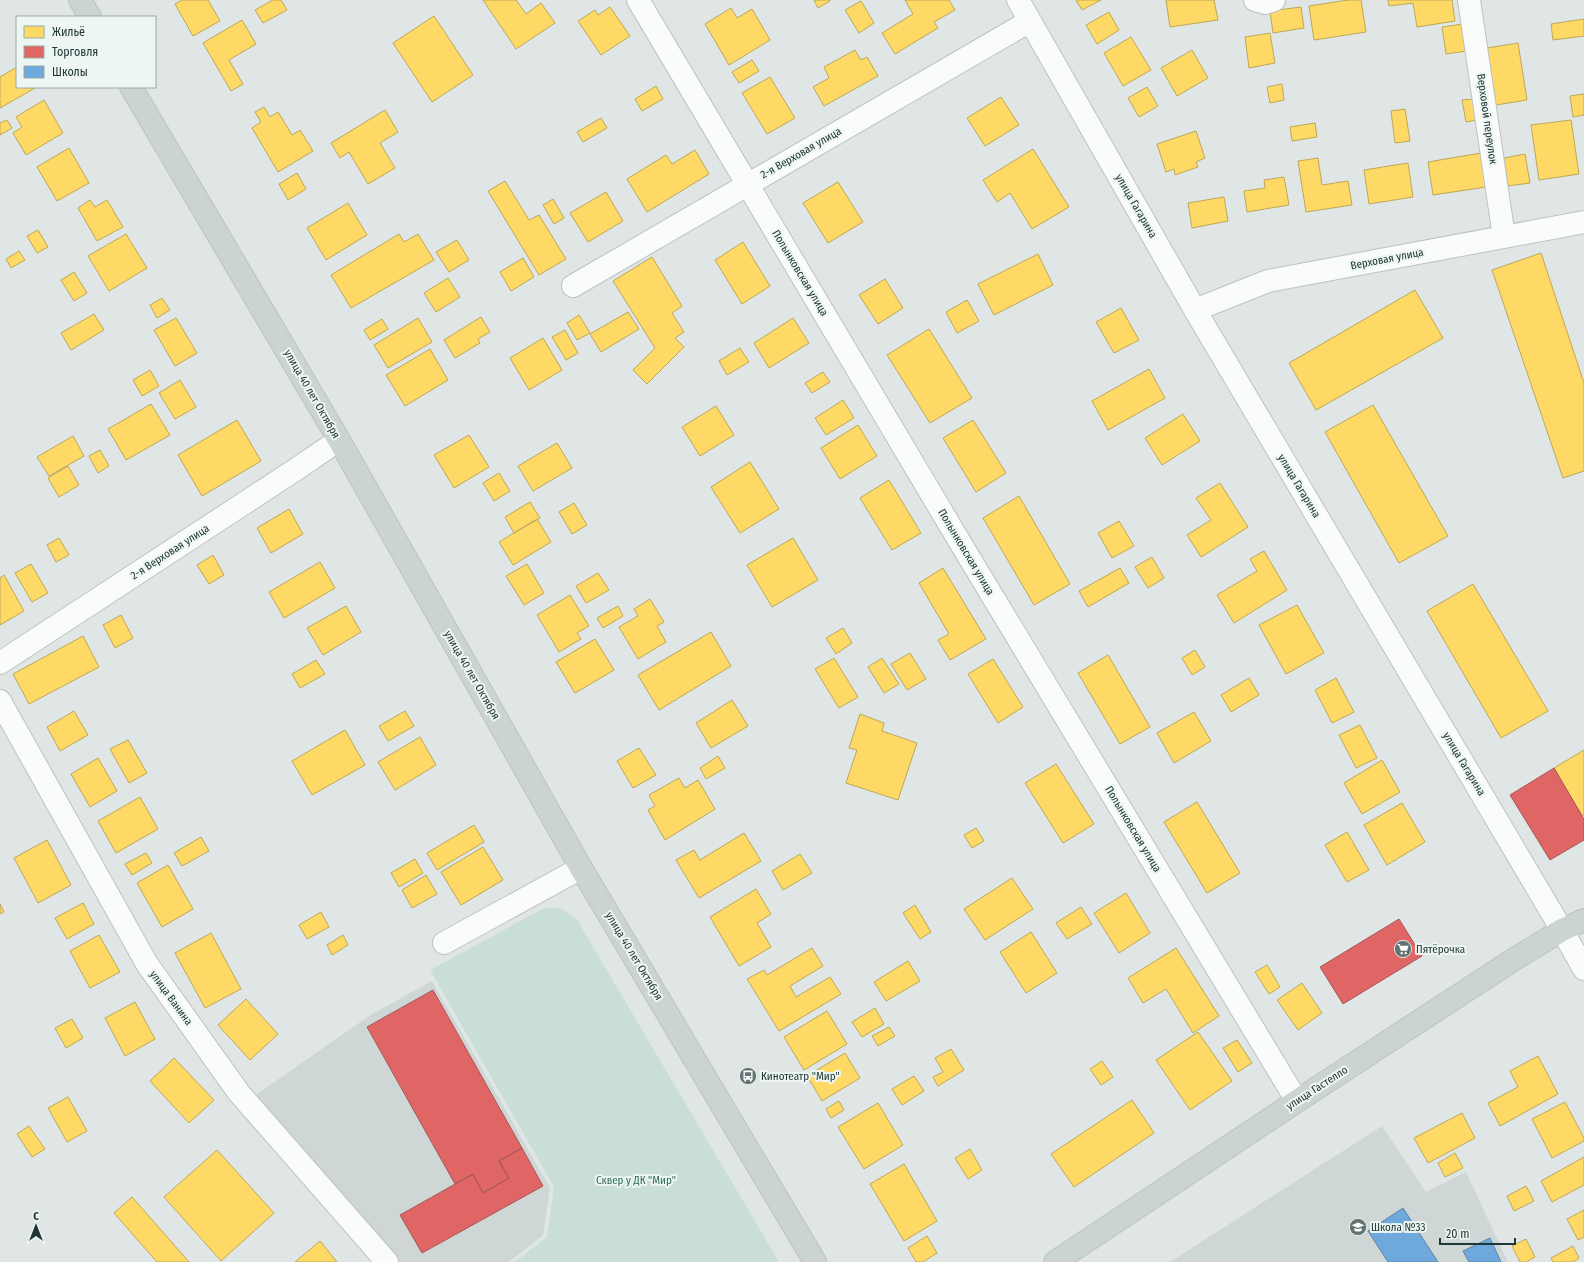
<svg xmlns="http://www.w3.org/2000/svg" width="1584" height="1262" font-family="'Fira Sans Condensed',sans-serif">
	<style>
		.built { fill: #ced7d5 }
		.green { fill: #c9dfd5 }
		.homes { fill: #ffd966; stroke: #bca858 }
		.shops { fill: #e06666; stroke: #a65858 }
		.schools { fill: #6fa8dc; stroke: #5786aa }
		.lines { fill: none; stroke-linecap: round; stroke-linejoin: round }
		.street-casing { stroke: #bdc2c2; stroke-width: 24 }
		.secondary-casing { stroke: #bdc3c2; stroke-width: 24 }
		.primary-casing { stroke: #bbc3c2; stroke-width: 24 }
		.street { stroke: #fafbfb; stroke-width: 22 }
		.secondary { stroke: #fafbfb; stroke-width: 22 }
		.primary { stroke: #ccd3d3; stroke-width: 22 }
		.labels { text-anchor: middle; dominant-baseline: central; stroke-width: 4; stroke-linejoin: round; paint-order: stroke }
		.street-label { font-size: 11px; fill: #203736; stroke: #eef6f3 }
		.poi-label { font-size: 11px; fill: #203736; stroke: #eef6f3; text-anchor: start }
		.park-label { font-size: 11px; fill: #2d6b54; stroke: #eef6f3 }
	</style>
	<rect width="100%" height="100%" fill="#e0e6e5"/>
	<path class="built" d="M432 981 550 1188 543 1235 509 1262H400L253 1097 369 1016Z
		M1382 1126 1426 1192 1466 1172 1508 1262H1170Z"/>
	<path class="green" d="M544 908H560L576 918 779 1262H515L547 1237 554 1187 430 970Z"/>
	<path class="homes" d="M182 0H208L220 21 193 36 175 4Z
		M273 0H281L287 10 263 23 255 10Z
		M483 0H516L526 14 541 3 555 23 516 49Z
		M814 0H830V1L818 8Z
		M905 0H949L955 10 934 22 938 28 895 54 882 33 913 14Z
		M1076 0H1101L1082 10Z
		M1166 0H1214L1218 20 1170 27Z
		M1348 0H1361L1366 32 1314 40 1309 6Z
		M1388 0H1452L1455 21 1417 27 1413 3 1389 6Z
		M861 1 874 23 859 33 845 10Z
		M610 7 630 36 601 55 578 21 595 10 598 15Z
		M1301 7 1304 28 1273 33 1270 11Z
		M731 8 737 18 752 9 770 40 729 65 705 24Z
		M1109 12 1119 30 1097 44 1086 25Z
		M434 16 473 75 432 102 393 43Z
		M1584 19V36L1553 40 1551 24Z
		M242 20 256 44 229 60 243 84 231 91 203 43Z
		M1463 24 1467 51 1446 54 1442 27Z
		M1270 33 1275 63 1249 68 1245 37Z
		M1131 37 1151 70 1123 86 1104 53Z
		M1518 43 1527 100 1496 105 1487 48Z
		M855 50 861 60 867 57 878 76 824 106 813 87 829 78 824 67Z
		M1192 50 1208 78 1177 96 1161 68Z
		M752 60 759 71 739 83 732 72Z
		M17 67V87L35 88 0 108V77Z
		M770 77 795 118 767 134 742 93Z
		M1282 84 1284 100 1270 103 1267 87Z
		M656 86 663 99 642 111 635 99Z
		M1147 87 1158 106 1139 117 1128 98Z
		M1584 94V115L1573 117 1570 96Z
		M1001 97 1019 125 985 146 967 118Z
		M1474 99 1477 120 1466 122 1462 100Z
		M44 100 63 133 26 155 13 133 22 127 16 117Z
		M264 107 270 117 278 112 292 135 300 130 313 151 278 172 252 128 261 122 255 112Z
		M1405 109 1410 141 1395 143 1391 111Z
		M385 110 398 132 380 143 395 168 368 184 349 152 340 158 331 143Z
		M601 118 607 128 583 142 577 132Z
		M7 120 12 128 0 135V123Z
		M1571 120 1579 174 1539 180 1531 125Z
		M1315 123 1317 137 1292 141 1290 127Z
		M1196 131 1205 158 1196 162 1198 167 1175 175 1174 169 1166 172 1157 144Z
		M69 148 89 183 57 201 37 167Z
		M1033 149 1069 207 1032 229 1010 193 997 202 983 180Z
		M695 150 709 174 647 212 627 179 666 155 672 164Z
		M1481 153 1486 187 1433 195 1428 162Z
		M1525 154 1530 183 1508 186 1504 158Z
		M1318 158 1322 185 1348 181 1352 205 1306 212 1298 161Z
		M1408 163 1413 197 1369 204 1364 170Z
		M297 173 306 189 288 200 279 184Z
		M1284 177 1289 205 1247 212 1244 191 1265 188 1264 180Z
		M505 181 529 220 539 215 566 259 539 275 488 191Z
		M838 182 863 222 828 243 803 203Z
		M606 192 623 221 588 242 570 213Z
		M1224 197 1228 221 1192 228 1188 203Z
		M553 199 564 218 554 224 543 205Z
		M90 200 95 207 107 200 123 227 97 241 78 208Z
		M348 203 367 235 326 260 307 228Z
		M38 230 48 247 37 253 27 236Z
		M126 234 147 268 109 291 88 256Z
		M399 234 404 242 418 234 434 260 351 308 331 275Z
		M457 240 469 260 449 272 436 252Z
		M743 242 770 286 742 304 715 260Z
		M19 251 25 260 11 268 6 259Z
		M1541 253 1584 383V471L1563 478 1492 270Z
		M1038 254 1053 285 994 315 978 284Z
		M652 257 682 306 672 313 684 332 675 338 684 347 647 384 633 370 655 348 613 281Z
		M523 258 534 277 511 291 500 272Z
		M74 272 87 293 74 301 61 280Z
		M448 278 460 297 436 312 424 293Z
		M885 279 903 308 878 324 859 295Z
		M1415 290 1443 338 1316 410 1289 363Z
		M162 298 170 310 157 318 150 305Z
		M967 300 979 321 957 333 946 312Z
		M1121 308 1139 340 1114 353 1096 322Z
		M628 312 639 329 601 352 590 334Z
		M94 314 104 330 71 350 61 333Z
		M579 315 590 333 577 340 567 323Z
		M481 317 490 332 478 339 480 343 455 358 444 340Z
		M176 318 197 353 175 366 154 330Z
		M418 318 432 342 388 368 374 345Z
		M793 318 809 343 769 368 754 343Z
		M382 319 388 329 370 340 364 330Z
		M929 329 972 398 930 423 887 355Z
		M565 330 578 353 566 360 552 337Z
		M543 338 562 370 529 390 510 358Z
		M740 348 749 362 727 375 719 361Z
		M430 349 448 380 405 406 386 375Z
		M1149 369 1165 398 1108 430 1092 401Z
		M150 370 159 386 142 396 133 380Z
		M823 372 830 382 812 393 805 383Z
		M180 380 196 407 175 419 159 393Z
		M843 400 854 418 826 435 815 418Z
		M151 404 170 435 126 460 108 429Z
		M1373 405 1448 536 1399 563 1325 432Z
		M716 406 734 435 700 456 682 427Z
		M1183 414 1200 441 1162 465 1145 438Z
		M237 420 261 461 202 496 178 455Z
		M973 420 1006 473 976 492 943 438Z
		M858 425 877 456 840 479 821 448Z
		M469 435 489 467 454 488 434 455Z
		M73 436 84 456 49 476 37 457Z
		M557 443 572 468 533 491 518 466Z
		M100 450 109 466 98 473 89 456Z
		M750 462 779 509 740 533 711 487Z
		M68 466 79 485 59 497 48 478Z
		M499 473 510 491 494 501 483 483Z
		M889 480 921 533 892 550 860 498Z
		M1220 483 1248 527 1201 557 1187 535 1211 520 1196 498Z
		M1019 496 1070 584 1034 605 983 518Z
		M530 502 540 518 514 533 505 517Z
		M574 503 587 525 572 534 559 512Z
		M289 509 303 534 271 553 257 528Z
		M537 519 551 542 513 565 499 542Z
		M1119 521 1134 546 1112 558 1098 533Z
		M59 538 69 555 56 562 47 545Z
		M793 538 818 580 772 607 747 565Z
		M1264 551 1287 590 1234 623 1217 595 1257 571 1250 559Z
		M213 555 224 575 209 584 197 565Z
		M1152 557 1164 578 1148 588 1135 567Z
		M320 562 335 588 284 618 269 592Z
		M31 564 48 593 32 602 15 573Z
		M527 564 544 593 524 605 506 576Z
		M943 568 986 639 950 660 938 640 949 634 919 583Z
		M1120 568 1129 583 1088 607 1079 591Z
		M598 573 609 590 586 603 576 586Z
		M4 575 24 611 0 625V578Z
		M1473 584 1548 711 1501 738 1427 611Z
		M570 595 589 626 577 633 581 639 559 652 537 615Z
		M650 599 664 622 657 626 666 642 638 659 619 627 638 616 634 609Z
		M1297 605 1324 653 1286 674 1259 625Z
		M346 606 361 632 323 655 307 628Z
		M618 606 623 616 603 628 597 618Z
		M121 615 133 638 115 648 103 625Z
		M843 628 852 643 836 654 826 638Z
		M711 632 731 666 659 710 638 675Z
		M83 636 99 667 29 704 13 674Z
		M595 639 614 670 575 693 556 662Z
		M1195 650 1205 667 1192 675 1182 658Z
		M910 653 926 679 907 690 891 664Z
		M1108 655 1150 727 1120 744 1078 673Z
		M834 658 858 697 839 708 815 669Z
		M882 658 899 684 884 693 868 667Z
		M993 659 1023 707 998 723 968 674Z
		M316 660 325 674 300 688 292 674Z
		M1249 678 1259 695 1231 712 1221 695Z
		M1336 678 1354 712 1332 723 1315 690Z
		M732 700 748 726 711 748 696 723Z
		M74 711 88 735 60 751 47 727Z
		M405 711 414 726 388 741 379 726Z
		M1194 712 1211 741 1174 763 1157 733Z
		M860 714 884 723 882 731 917 743 898 800 846 783 857 750 849 748Z
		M1360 725 1377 758 1356 768 1339 735Z
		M345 730 365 765 312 795 292 761Z
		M420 737 436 765 395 790 378 762Z
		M128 740 147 773 129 783 110 749Z
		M639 748 656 775 633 788 617 761Z
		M1584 750V815L1582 816 1554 768Z
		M718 756 725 768 706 779 700 768Z
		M98 758 117 791 90 807 71 774Z
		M1382 760 1400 792 1362 814 1344 783Z
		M1056 764 1094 824 1063 843 1025 783Z
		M679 778 685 788 698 780 715 809 665 840 648 810 655 806 649 795Z
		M140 797 158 829 116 853 98 821Z
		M1197 802 1240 873 1207 893 1164 822Z
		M1402 803 1425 842 1387 865 1364 825Z
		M474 825 484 842 437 870 427 853Z
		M976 828 984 841 972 848 964 835Z
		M1347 832 1369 870 1347 882 1325 845Z
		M744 833 761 861 699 898 676 860 694 850 700 860Z
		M201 837 209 851 182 866 174 853Z
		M47 840 71 885 38 903 14 858Z
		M483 847 503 880 461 905 441 872Z
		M146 853 152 863 132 875 125 864Z
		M800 854 812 873 783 890 772 871Z
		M415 859 423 873 399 887 391 873Z
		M168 865 193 909 162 927 137 883Z
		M426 875 437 894 412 908 402 890Z
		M1012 878 1033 909 985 940 964 909Z
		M756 889 771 914 757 923 771 947 739 966 710 917Z
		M1126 893 1150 933 1119 953 1094 913Z
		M83 903 94 924 67 939 55 918Z
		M0 904 4 912 0 914Z
		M915 905 931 932 920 939 903 913Z
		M1081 907 1092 924 1067 939 1056 923Z
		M321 912 329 927 307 939 299 925Z
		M1031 932 1057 973 1026 993 1000 952Z
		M211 933 241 989 205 1008 175 953Z
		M99 935 120 972 90 988 70 951Z
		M343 935 348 945 332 955 327 945Z
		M812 948 823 966 790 986 796 997 830 977 841 994 779 1031 747 979 764 970 767 975Z
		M1176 948 1219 1016 1193 1033 1166 989 1143 1003 1128 978Z
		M908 961 920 981 886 1001 874 982Z
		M1267 965 1280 987 1269 994 1255 972Z
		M1302 983 1322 1013 1298 1030 1277 1000Z
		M246 999 278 1034 250 1060 218 1025Z
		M135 1002 155 1039 125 1056 105 1018Z
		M875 1008 884 1024 862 1037 852 1022Z
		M827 1011 847 1044 804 1070 784 1037Z
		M72 1019 83 1038 66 1048 55 1028Z
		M889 1027 895 1036 878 1046 872 1036Z
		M1198 1032 1232 1081 1190 1110 1156 1060Z
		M1237 1040 1252 1063 1238 1072 1223 1048Z
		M951 1049 964 1070 938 1086 933 1077 943 1072 935 1058Z
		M845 1053 860 1078 822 1101 807 1076Z
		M1538 1056 1558 1094 1500 1126 1488 1103 1518 1087 1510 1071Z
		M174 1058 214 1100 189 1123 150 1081Z
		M1102 1061 1113 1077 1101 1085 1090 1069Z
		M914 1076 924 1091 902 1105 892 1089Z
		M68 1097 87 1131 67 1142 48 1108Z
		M1132 1100 1154 1133 1074 1187 1051 1154Z
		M839 1101 844 1110 831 1118 826 1109Z
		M1565 1102 1584 1138V1141L1552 1158 1532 1119Z
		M878 1103 903 1145 864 1169 838 1127Z
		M1462 1113 1475 1138 1428 1163 1414 1138Z
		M29 1126 45 1149 32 1157 17 1134Z
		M970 1149 982 1170 968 1179 955 1158Z
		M217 1150 274 1213 221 1261 164 1197Z
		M1455 1153 1463 1168 1445 1177 1438 1163Z
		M1584 1157V1185L1552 1202 1541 1181Z
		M904 1164 937 1221 904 1241 870 1184Z
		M1526 1186 1534 1201 1514 1211 1507 1196Z
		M132 1197 189 1262H157L114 1213Z
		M1584 1210V1237L1578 1240 1567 1219Z
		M927 1236 937 1253 923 1262H916L908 1248Z
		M1526 1239 1535 1257 1526 1262H1520L1512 1246Z
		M320 1241 337 1262H295Z
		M1573 1246 1579 1258 1573 1262H1553L1551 1258Z"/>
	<path class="shops" d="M1554 768 1584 819V840L1550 860 1510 795Z
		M1399 919 1422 956 1343 1004 1320 967Z
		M433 990 522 1148 499 1161 509 1178 483 1193 473 1174 455 1184 367 1027Z
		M522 1148 543 1186 422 1253 400 1215 473 1174 483 1193 509 1178 499 1161Z"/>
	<path class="schools" d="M1403 1208 1438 1262H1388L1368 1231Z
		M1490 1238 1501 1262H1469L1463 1251Z"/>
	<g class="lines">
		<defs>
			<path id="street" d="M638 0 958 539 1297 1101
				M1018 0 1195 310 1562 930
				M1255 0 1265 3 1274 0
				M1469 0 1504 237
				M573 286 1030 21
				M1195 310 1268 281 1584 222
				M0 663 298 468 339 440
				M0 701 147 964 239 1093 387 1262
				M444 943 581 868"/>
			<path id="secondary" d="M1562 930 1584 969"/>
			<path id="primary" d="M80 0 90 17
				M131 87 339 440 581 868 815 1262
				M1055 1262 1297 1101 1513 960 1562 930 1584 920"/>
		</defs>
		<use href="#street" class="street-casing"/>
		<use href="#secondary" class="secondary-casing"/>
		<use href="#primary" class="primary-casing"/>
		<use href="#street" class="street"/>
		<use href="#secondary" class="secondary"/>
		<use href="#primary" class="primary"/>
	</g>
	<defs>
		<symbol id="supermarket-disc" viewBox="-11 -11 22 22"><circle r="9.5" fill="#637473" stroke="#eef6f3"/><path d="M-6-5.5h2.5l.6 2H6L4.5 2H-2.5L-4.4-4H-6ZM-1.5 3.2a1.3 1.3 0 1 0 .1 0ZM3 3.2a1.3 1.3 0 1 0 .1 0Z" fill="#fff"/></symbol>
		<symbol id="bus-disc" viewBox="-11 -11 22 22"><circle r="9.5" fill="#637473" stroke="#eef6f3"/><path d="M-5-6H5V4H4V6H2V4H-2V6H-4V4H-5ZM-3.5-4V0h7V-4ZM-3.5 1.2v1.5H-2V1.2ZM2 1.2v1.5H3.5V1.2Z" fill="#fff"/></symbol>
		<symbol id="school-disc" viewBox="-11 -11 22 22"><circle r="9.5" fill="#637473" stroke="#eef6f3"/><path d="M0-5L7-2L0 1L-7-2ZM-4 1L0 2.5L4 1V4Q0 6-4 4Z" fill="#fff"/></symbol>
	</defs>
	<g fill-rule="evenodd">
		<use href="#supermarket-disc" x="1393" y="939" width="20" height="20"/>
		<use href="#bus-disc" x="738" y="1066" width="20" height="20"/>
		<use href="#school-disc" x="1348" y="1217" width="20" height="20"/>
	</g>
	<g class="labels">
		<g class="street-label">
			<text transform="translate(1487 119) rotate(82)">Верховой переулок</text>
			<text transform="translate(801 153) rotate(-30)">2-я Верховая улица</text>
			<text transform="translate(1136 206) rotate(60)">улица Гагарина</text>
			<text transform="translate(1387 259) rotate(-11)">Верховая улица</text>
			<text transform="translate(800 273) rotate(59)">Полынковская улица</text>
			<text transform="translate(312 394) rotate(60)">улица 40 лет Октября</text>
			<text transform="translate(1299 486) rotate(59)">улица Гагарина</text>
			<text transform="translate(170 552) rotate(-33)">2-я Верховая улица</text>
			<text transform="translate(966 552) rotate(59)">Полынковская улица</text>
			<text transform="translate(472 675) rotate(60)">улица 40 лет Октября</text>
			<text transform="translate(1464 764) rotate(59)">улица Гагарина</text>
			<text transform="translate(1133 829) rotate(59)">Полынковская улица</text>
			<text transform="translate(634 956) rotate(59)">улица 40 лет Октября</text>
			<text transform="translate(171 998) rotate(54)">улица Ванина</text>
			<text transform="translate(1317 1088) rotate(-33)">улица Гастелло</text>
		</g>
		<g class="poi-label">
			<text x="1416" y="949">Пятёрочка</text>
			<text x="761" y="1076">Кинотеатр "Мир"</text>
			<text x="1371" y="1227">Школа №33</text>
		</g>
		<g class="park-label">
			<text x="636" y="1180">Сквер у ДК "Мир"</text>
		</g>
	</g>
	<rect x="16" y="16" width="140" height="72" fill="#eef6f3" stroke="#9caaa7"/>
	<rect x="24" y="26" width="20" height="12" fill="#ffd966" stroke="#9caaa7"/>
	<text x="52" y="36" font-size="12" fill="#203736">Жильё</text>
	<rect x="24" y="46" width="20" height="12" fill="#e06666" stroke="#9caaa7"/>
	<text x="52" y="56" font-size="12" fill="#203736">Торговля</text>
	<rect x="24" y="66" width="20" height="12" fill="#6fa8dc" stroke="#9caaa7"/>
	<text x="52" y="76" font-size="12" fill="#203736">Школы</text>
	<g transform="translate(36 1226)" stroke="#eef6f3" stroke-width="3" paint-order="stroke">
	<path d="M0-3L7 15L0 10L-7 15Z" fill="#203736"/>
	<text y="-6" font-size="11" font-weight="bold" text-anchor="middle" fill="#203736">С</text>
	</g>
	<path d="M1440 1238v6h75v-6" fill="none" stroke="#203736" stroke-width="2"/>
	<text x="1446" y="1238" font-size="12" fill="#203736" stroke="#eef6f3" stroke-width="3" paint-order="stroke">20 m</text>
</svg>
